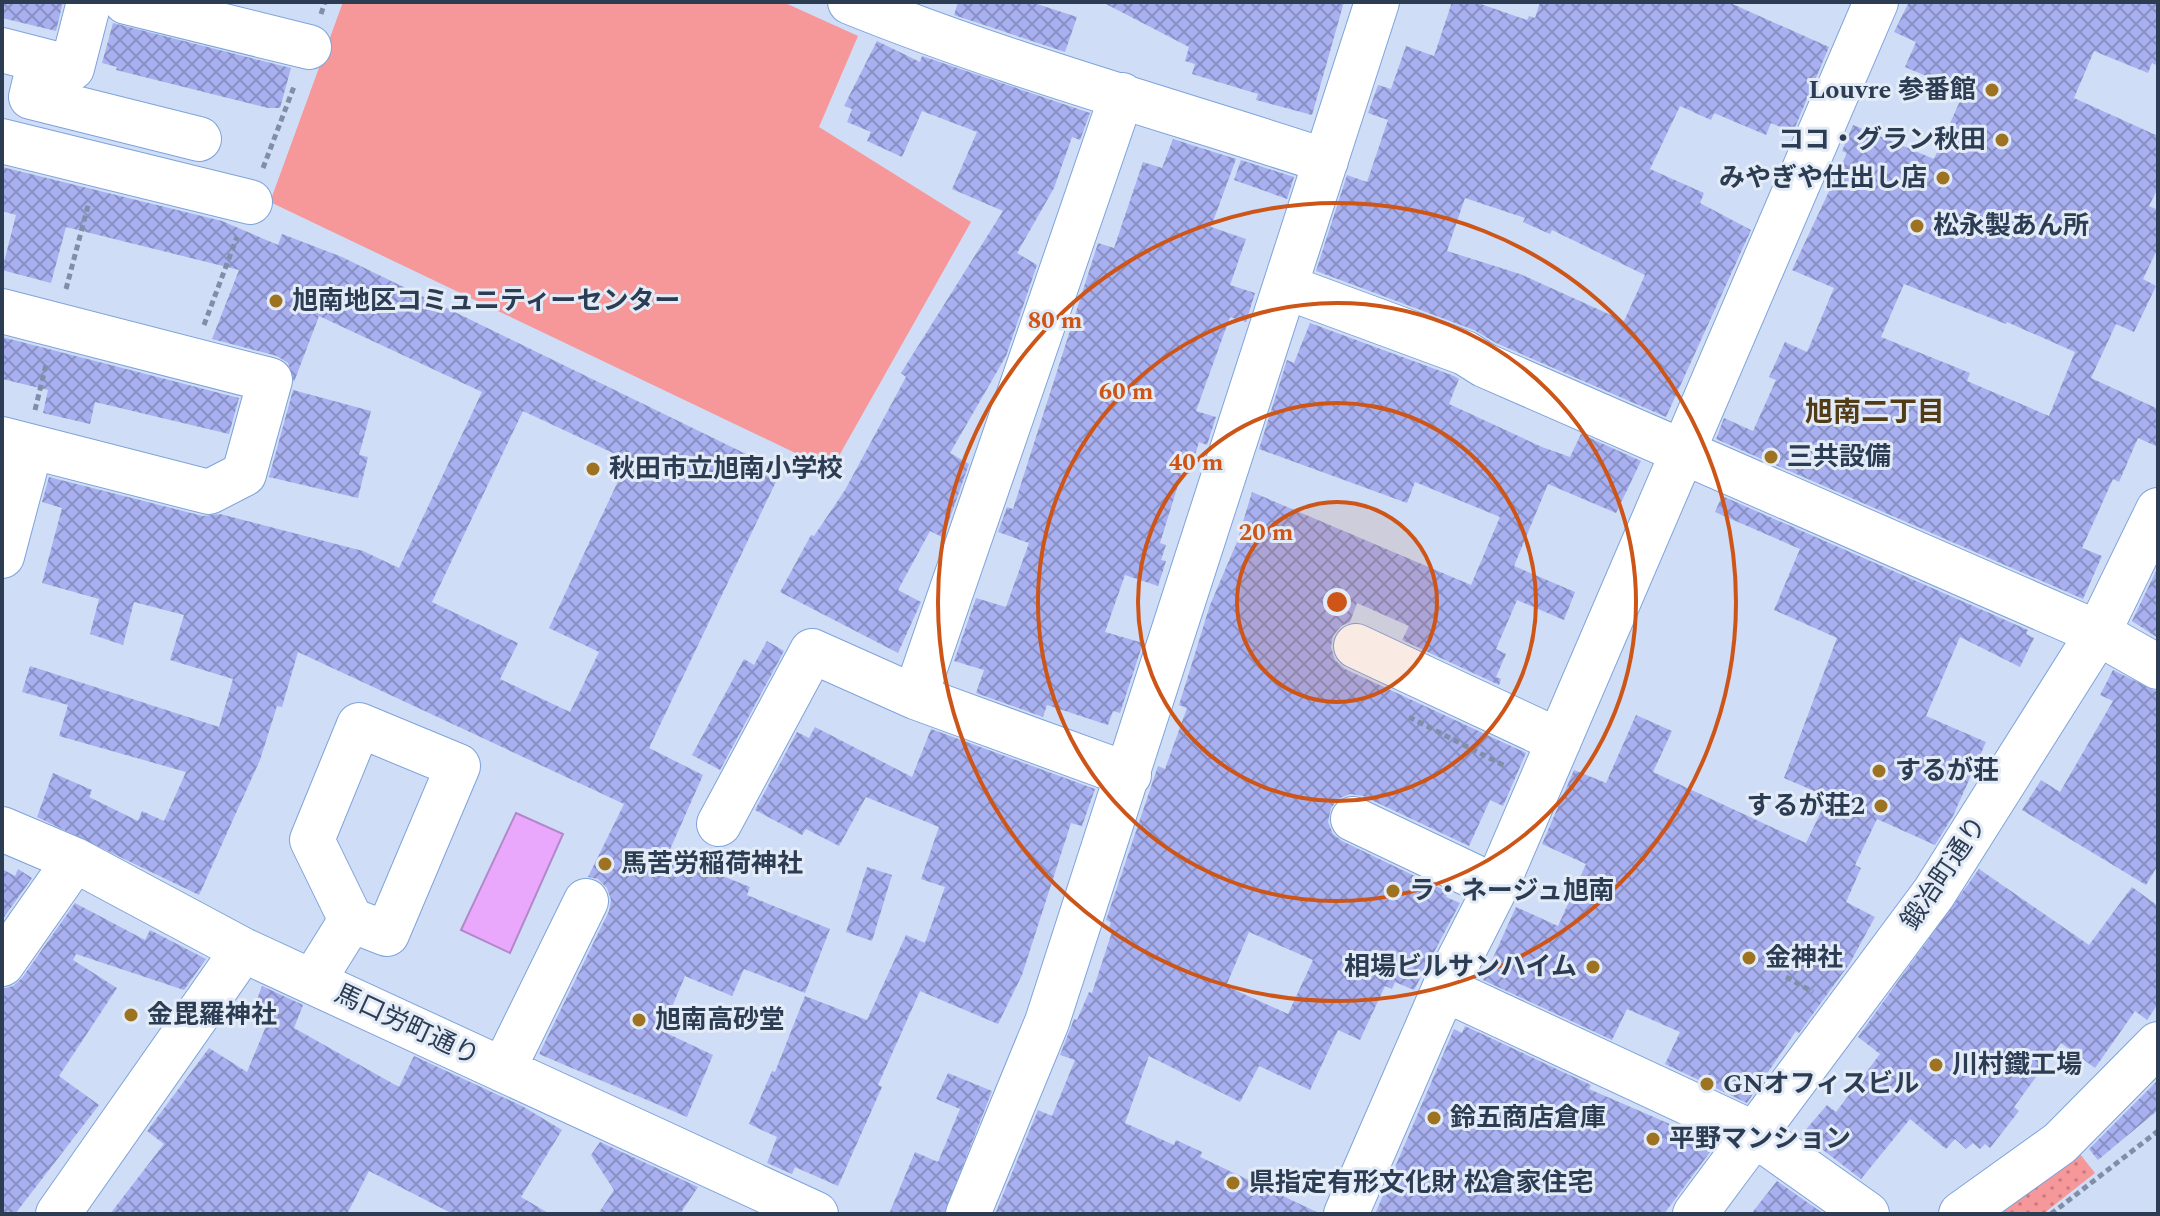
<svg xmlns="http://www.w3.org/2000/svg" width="2160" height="1216" font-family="Spectral,'Noto Sans JP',serif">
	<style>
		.park { fill: url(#park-dots) }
		.garden { fill: #f69799 }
		.water { fill: #eaa8fd; stroke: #b188ca; stroke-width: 2 }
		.building { fill: url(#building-cross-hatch); fill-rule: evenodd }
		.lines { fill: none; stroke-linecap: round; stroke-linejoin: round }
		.minor-casing { stroke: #7ea3db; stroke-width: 46 }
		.path { stroke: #808fa7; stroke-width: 5; stroke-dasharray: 6 4; stroke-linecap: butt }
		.minor { stroke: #fff; stroke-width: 44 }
		.ring { fill: none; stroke: #cc5517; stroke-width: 4 }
		.poi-dot { fill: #9d7221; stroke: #e3ebf7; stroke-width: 3 }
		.labels { text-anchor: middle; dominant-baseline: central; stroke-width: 6; stroke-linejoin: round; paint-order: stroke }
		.poi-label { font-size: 26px; font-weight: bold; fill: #2c3c53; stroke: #e3ebf7; text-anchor: start }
		.street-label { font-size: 26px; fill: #2c3c53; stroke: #e3ebf7 }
		.neighbourhood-label { font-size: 28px; font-weight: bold; fill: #523c18; stroke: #e3ebf7 }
		.centre { fill: #cc5517; stroke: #e3ebf7; stroke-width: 4 }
		.ring-label { font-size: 24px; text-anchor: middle; font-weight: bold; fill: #cc5517; stroke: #e3ebf7; stroke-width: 6; stroke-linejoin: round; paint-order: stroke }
	</style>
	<defs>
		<pattern id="park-dots" width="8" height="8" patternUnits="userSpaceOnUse" patternTransform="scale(2)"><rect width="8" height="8" fill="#f69799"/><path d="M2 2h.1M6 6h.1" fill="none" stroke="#c77c7f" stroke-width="1.8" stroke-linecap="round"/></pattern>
		<pattern id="building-cross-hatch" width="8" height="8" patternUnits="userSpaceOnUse" patternTransform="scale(2)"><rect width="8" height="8" fill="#a8b0f0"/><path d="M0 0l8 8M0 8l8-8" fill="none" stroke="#8990c5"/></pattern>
	</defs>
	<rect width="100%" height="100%" fill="#cfdef6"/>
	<path class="park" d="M2072 1144 2095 1173 2043 1214H1978Z"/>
	<path class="garden" d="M343 2H783L858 36 819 127 971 222 831 470 270 202Z"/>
	<path class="water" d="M516 813 563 834 510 953 461 930Z"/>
	<path class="building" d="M2 2H63L56 31 2 18Z
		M958 2H1031L1077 17 1065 52 954 15Z
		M1102 2H1344L1312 115 1256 100 1258 94 1192 74 1195 64 1185 61 1189 47Z
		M1452 2H1475L1527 20 1529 16 1535 18 1540 2H1728L1829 47 1793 132 1771 123 1766 135 1714 113 1711 120 1680 106 1650 169 1704 193 1700 203 1751 230 1666 417 1496 343 1474 330 1316 271 1347 175 1367 182 1388 120 1368 113 1378 85 1391 89 1406 46 1434 56ZM1465 198 1525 218 1523 222 1550 234 1552 230 1645 275 1624 321 1520 274 1447 251Z
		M1909 2H2158V66L2152 63 2148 73 2094 51 2074 98 2158 136V188L2149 206 2158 210V248L2143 279 2156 286 2134 332 2116 324 2091 378 2158 409V447L2138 438 2119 482 2113 479 2082 548 2102 556 2083 599 1716 439 1724 418 1753 431 1776 380 1769 377 1785 342 1807 352 1834 288 1792 270 1847 153 1842 151 1853 125 1934 159 1964 92 1905 67 1916 42 1894 32ZM1904 284 2006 324 2007 322 2075 352 2049 416 1967 381 1970 373 1881 337Z
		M113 23 291 68 280 108H268L116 70 117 67 102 63Z
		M877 41 920 62 922 56 1090 113 1080 140 1072 137 1054 188 1017 253 1037 265 1006 356 950 453 969 464 945 532 942 537 930 531 898 590 921 602 898 653 780 592 811 535 814 536 845 490 906 377 901 373 1003 211 952 189 977 132 922 111 902 157 867 141 871 132 847 122 852 109 844 106Z
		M1173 139 1236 159 1211 227 1246 239 1230 285 1255 293 1246 322 1230 317 1196 411 1216 417 1207 445 1199 442 1189 474 1182 472 1160 543 1166 545 1161 560 1166 561 1158 586 1125 575 1105 632 1143 643 1120 713 1113 711 1108 725 1047 705 1043 717 976 693 984 670 954 661 976 598 1006 607 1029 543 998 532 1007 507 1013 509 1098 243 1114 248 1143 162 1162 168Z
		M1241 160 1294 177 1287 199 1234 180Z
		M2 167 222 221 278 245 282 234 342 257 781 471 649 748 703 775 668 854 750 887 747 895 830 929 805 993 744 969 732 996 685 976 662 1031 713 1055 687 1117 539 1054 609 911 611 900 607 888 598 879 588 877 624 804 298 652 282 707 277 706 260 760 199 895 37 817 53 773 92 790 89 797 138 821 142 811 164 821 186 772 59 736 68 705 22 692 30 666 219 727 233 679 170 660 184 615 134 602 123 645 90 634 99 599 42 583 62 508 42 502 49 477 203 516 220 514 363 551 399 568 482 392 319 316 294 382 288 363 277 356 212 339 239 270 66 227 51 283 2 270 16 215 2 211ZM523 411 628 460 549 628 599 652 570 712 500 679 518 643 432 602Z
		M1310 323 1454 376 1459 379 1449 404 1542 447 1570 457 1581 434 1641 461 1616 513 1548 484 1514 566 1575 592 1564 620 1517 600 1496 649 1506 654 1496 677 1501 679 1499 685 1402 640 1409 626 1357 603 1350 622 1341 626 1333 636 1331 647 1335 660 1345 669 1526 753 1503 806 1490 800 1469 846 1363 796 1350 794 1338 799 1331 808 1328 822 1333 834 1342 841 1448 892 1446 897 1460 903 1414 990 1395 982 1392 989 1385 986 1360 1040 1338 1030 1310 1090 1259 1066 1240 1102 1149 1056 1125 1123 1174 1145 1176 1140 1202 1152 1200 1157 1321 1214H995L1038 1110 1052 1116 1075 1060 1060 1055 1074 1019 1077 1020 1089 992 1092 993 1112 932 1108 931 1111 922 1106 920 1158 766 1165 769 1187 708 1179 705 1210 605 1237 542 1252 492 1471 585 1500 517 1415 482 1407 503 1259 449 1287 360 1294 363ZM1249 932 1313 960 1288 1014 1226 986Z
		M2 337 239 398 229 434 95 402 90 424 43 413 48 390 2 379Z
		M293 390 371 411 359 455 368 457 358 498 269 477Z
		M1722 496 2028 630 2026 634 2034 638 2020 667 1960 637 1926 716 1986 742 1953 816 1935 845 1877 819 1855 865 1861 868 1846 902 1875 917 1850 963 1799 1033 1796 1031 1747 1103 1665 1064 1680 1032 1627 1009 1612 1040 1483 980 1516 907 1558 926 1586 864 1542 844 1574 770 1606 783 1636 715 1672 731 1653 772 1806 843 1828 797 1784 778 1837 638 1774 610 1800 549 1715 512Z
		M2158 567V638L2132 621Z
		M767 641 784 651 720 770 692 755 744 659 754 665Z
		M2113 670 2158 692V865L2146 885 2022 810 2041 780 2060 792 2113 701 2100 695Z
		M815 727 912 777 931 729 1095 789 1082 826 1071 823 1022 975 998 1024 920 991 878 1085 882 1087 838 1186 795 1167 792 1174 767 1163 777 1137 749 1124 772 1071 775 1072 805 996 867 1020 906 935 925 943 945 887 921 879 939 827 866 797 839 846 806 829 802 835 755 810 797 732 809 738Z
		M867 867 892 875 872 941 846 932Z
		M2 869 15 876 18 869 32 878 2 920Z
		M1979 869 2089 945 2132 887 2158 906V1004L2147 1020 2135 1011 2095 1068 2061 1043 2014 1107 2019 1111 1990 1148 1985 1144 1980 1149 1973 1143 1966 1149 1955 1139 1946 1149 1910 1119 1861 1179 1802 1134 1827 1105 1836 1112 1880 1054 1858 1037Z
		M75 903 145 940 150 930 206 959 184 990 76 954 73 960 117 988 59 1076 99 1105 15 1214H2V989L13 986 22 978Z
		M262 986 303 1005 294 1028 399 1087 414 1056 522 1106 562 1130 521 1197 550 1214H453L369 1171 347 1214H110L164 1144 147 1131 209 1048 247 1072 269 1019 252 1013Z
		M1465 1026 1591 1085 1589 1089 1716 1144 1664 1214H1375L1454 1029 1462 1033Z
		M948 1073 992 1091 944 1214H889L915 1152 938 1162 960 1109 936 1099Z
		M2158 1080V1110L2098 1160 2089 1149Z
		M600 1142 698 1187 680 1214H598L614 1190 591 1155Z
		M1777 1181 1824 1214H1751Z"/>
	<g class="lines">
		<defs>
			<path id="minor" d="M126 2 309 47
				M850 2C1006 65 1167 109 1326 161
				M2 50 72 68 89 2
				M40 60 31 97 199 139
				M2 141 250 202
				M1286 287 1465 353 1484 365 2098 633 2158 667
				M2 311 270 380 244 474 209 492 2 439
				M2 556 31 447
				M1356 646 1559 741
				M915 697 1122 95
				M1353 819 1496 887
				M719 824 812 651 915 697 1129 775
				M2 829 75 860 243 950 816 1214
				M2 964 75 860
				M313 981 351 920 387 934 458 766 359 725 312 840 351 920
				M1444 989 1753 1133 1867 1214
				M503 1070 586 901
				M58 1214 243 950
				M968 1214 1047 1022 1377 2
				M1346 1214 1444 989 1496 887 1876 2
				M1695 1214 1934 893 2098 633 2158 510
				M1961 1214 2060 1143 2158 1044"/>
		</defs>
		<use href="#minor" class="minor-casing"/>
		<path class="path" d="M321 14 325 2
			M263 168 295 84
			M66 289 89 202
			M204 325 237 237
			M35 410 47 361
			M1409 717 1507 767
			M1786 977 1813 992
			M2051 1214 2158 1131"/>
		<use href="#minor" class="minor"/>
	</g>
	<circle cx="1337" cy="602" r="100" fill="#cc5517" fill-opacity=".12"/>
	<g class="ring">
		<circle cx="1337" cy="602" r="100"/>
		<circle cx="1337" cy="602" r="199"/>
		<circle cx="1337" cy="602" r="299"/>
		<circle cx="1337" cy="602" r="399"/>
	</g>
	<g class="poi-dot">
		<circle cx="1992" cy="90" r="8"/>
		<circle cx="2002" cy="140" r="8"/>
		<circle cx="1943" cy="178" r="8"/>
		<circle cx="1917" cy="226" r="8"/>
		<circle cx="276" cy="301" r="8"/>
		<circle cx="1771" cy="457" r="8"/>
		<circle cx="593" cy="469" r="8"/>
		<circle cx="1879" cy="771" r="8"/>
		<circle cx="1881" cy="806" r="8"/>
		<circle cx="605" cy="864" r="8"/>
		<circle cx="1393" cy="891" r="8"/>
		<circle cx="1749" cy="958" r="8"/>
		<circle cx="1593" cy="967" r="8"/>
		<circle cx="131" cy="1015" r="8"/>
		<circle cx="639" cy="1020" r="8"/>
		<circle cx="1936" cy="1065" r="8"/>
		<circle cx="1707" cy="1084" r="8"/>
		<circle cx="1434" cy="1118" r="8"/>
		<circle cx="1653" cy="1139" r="8"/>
		<circle cx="1233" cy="1183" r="8"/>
	</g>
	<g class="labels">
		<g class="poi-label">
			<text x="1976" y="90" text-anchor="end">Louvre 参番館</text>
			<text x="1986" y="140" text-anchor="end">ココ・グラン秋田</text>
			<text x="1927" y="178" text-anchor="end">みやぎや仕出し店</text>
			<text x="1933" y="226">松永製あん所</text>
			<text x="292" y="301">旭南地区コミュニティーセンター</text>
			<text x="1787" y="457">三共設備</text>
			<text x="609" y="469">秋田市立旭南小学校</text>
			<text x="1895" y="771">するが荘</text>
			<text x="1865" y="806" text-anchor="end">するが荘2</text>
			<text x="621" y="864">馬苦労稲荷神社</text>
			<text x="1409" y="891">ラ・ネージュ旭南</text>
			<text x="1765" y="958">金神社</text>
			<text x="1577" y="967" text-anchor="end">相場ビルサンハイム</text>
			<text x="147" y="1015">金毘羅神社</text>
			<text x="655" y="1020">旭南高砂堂</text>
			<text x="1952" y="1065">川村鐵工場</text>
			<text x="1723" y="1084">GNオフィスビル</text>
			<text x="1450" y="1118">鈴五商店倉庫</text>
			<text x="1669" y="1139">平野マンション</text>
			<text x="1249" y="1183">県指定有形文化財 松倉家住宅</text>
		</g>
		<g class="street-label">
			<text transform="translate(1944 873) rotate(-56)">鍛冶町通り</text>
			<text transform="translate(407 1025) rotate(25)">馬口労町通り</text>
		</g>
		<g class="neighbourhood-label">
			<text x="1875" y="412">旭南二丁目</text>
		</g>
	</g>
	<circle cx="1337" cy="602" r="12" class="centre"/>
	<g class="ring-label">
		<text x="1055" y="328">80 m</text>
		<text x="1126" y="399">60 m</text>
		<text x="1196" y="470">40 m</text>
		<text x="1266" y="540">20 m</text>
	</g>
	<rect width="2160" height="1216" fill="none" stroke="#2c3c53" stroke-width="8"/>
</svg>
